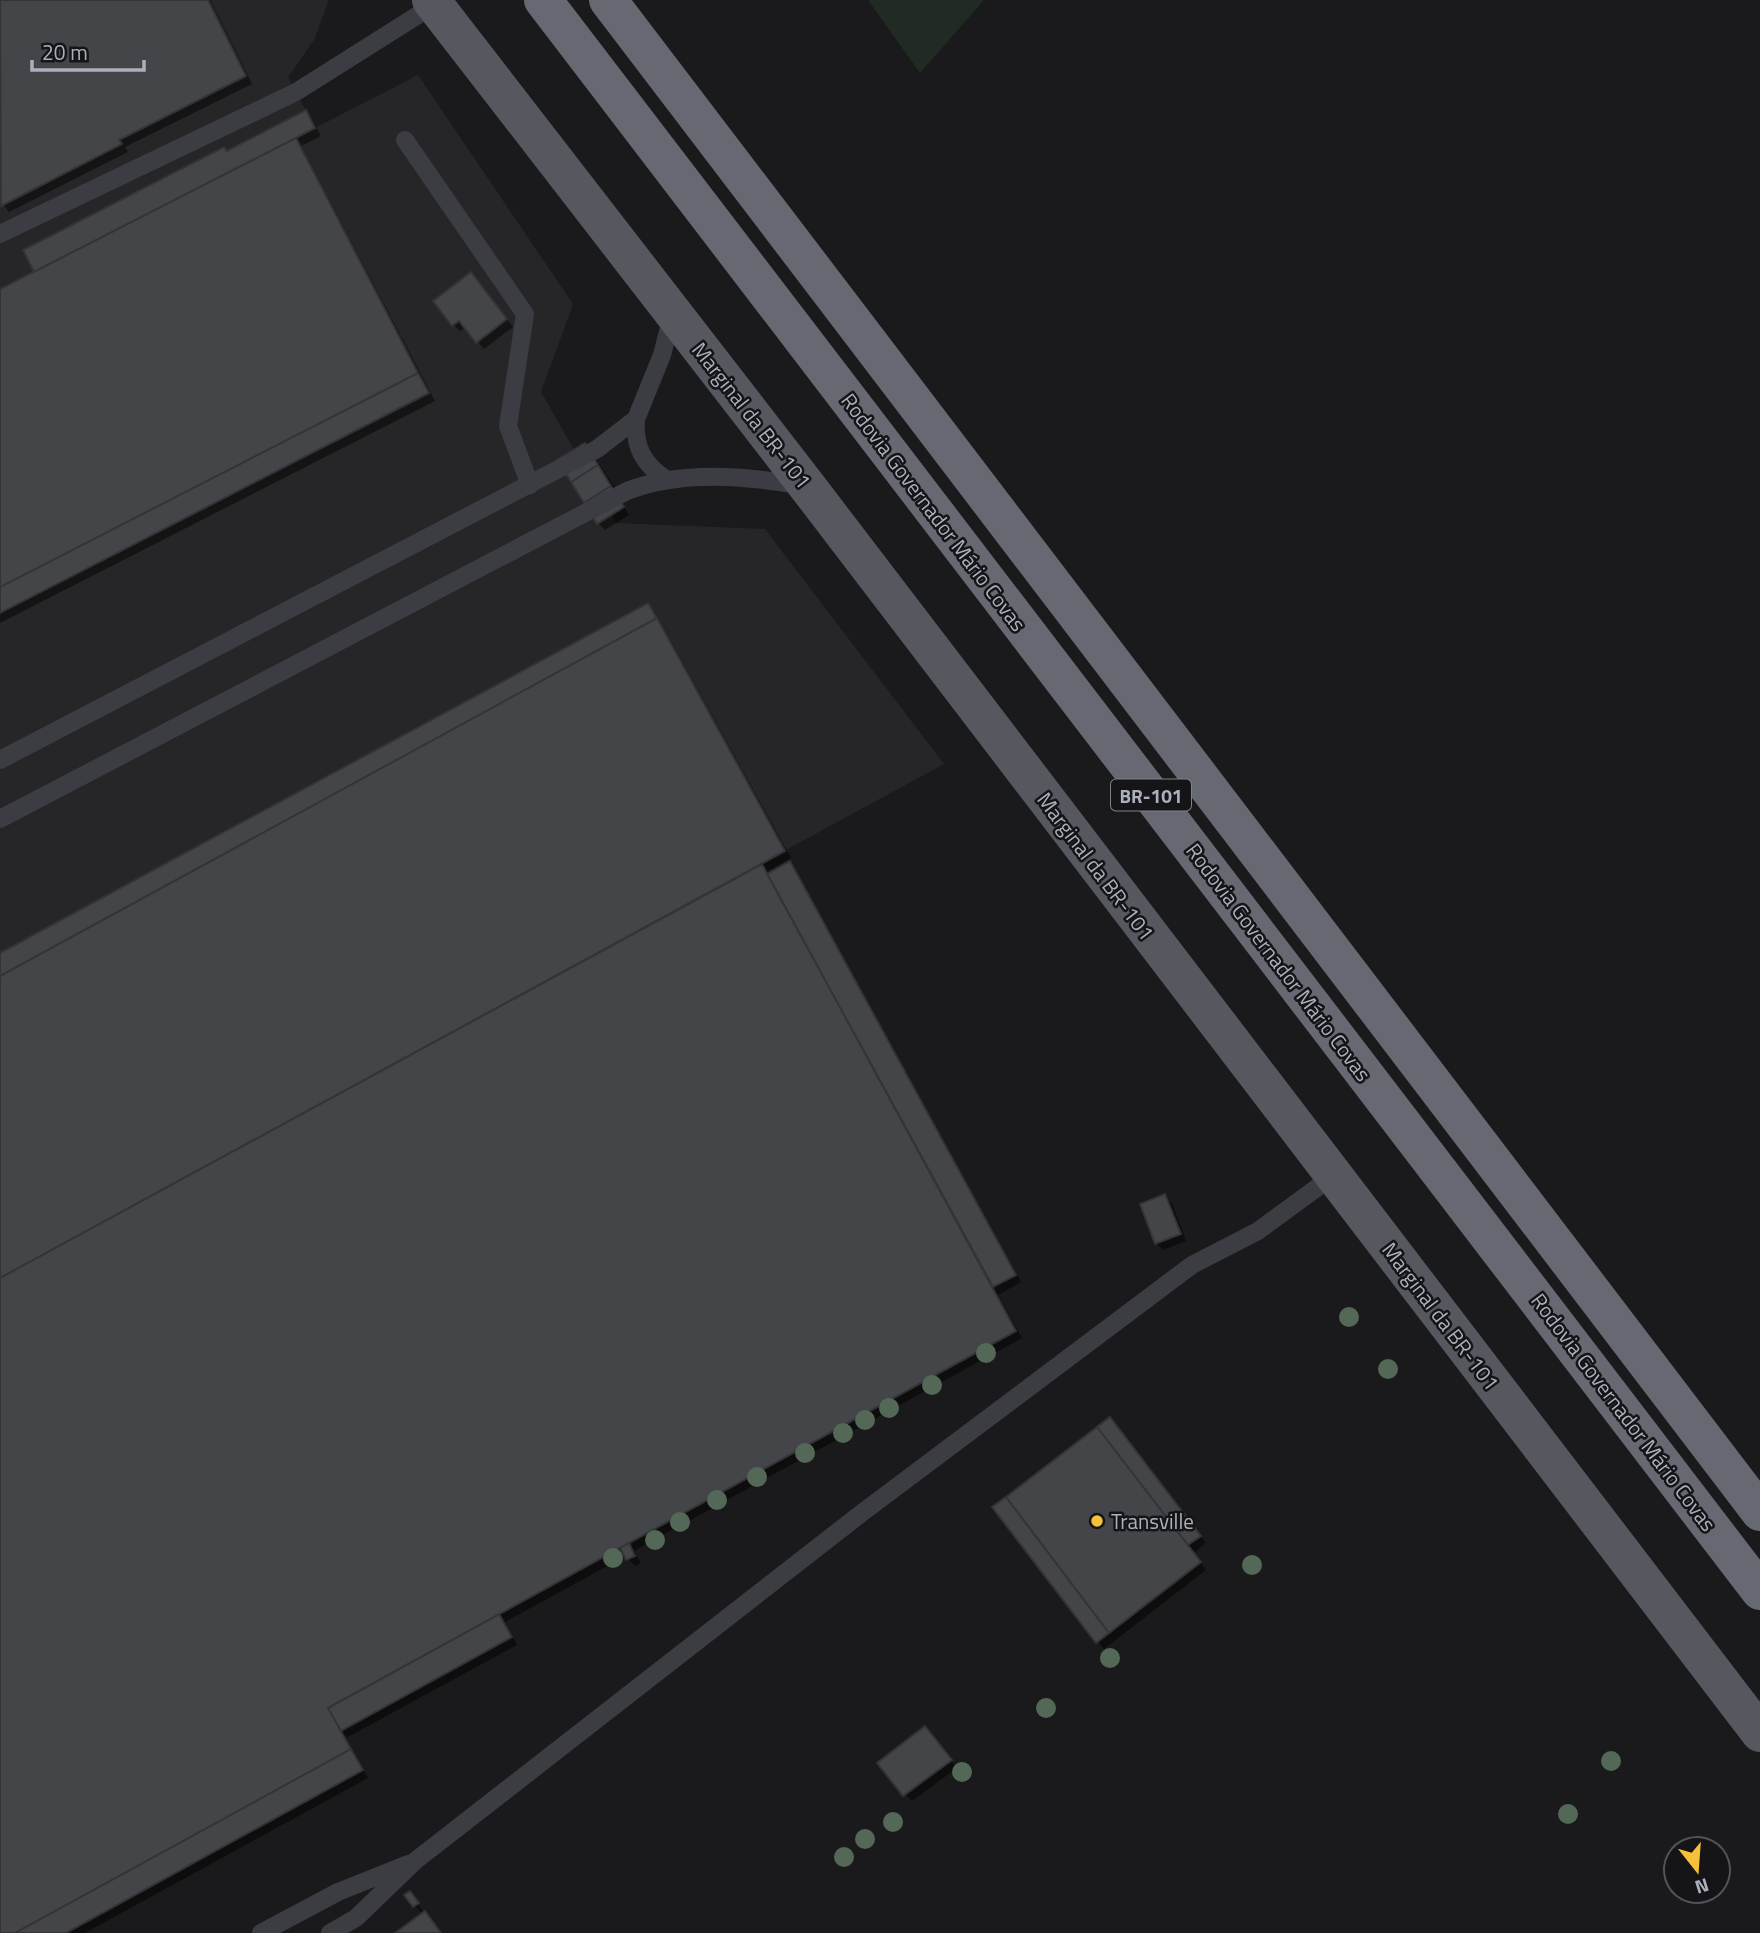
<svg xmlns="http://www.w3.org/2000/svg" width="1760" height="1933" font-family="'Titillium Web',sans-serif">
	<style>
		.built { fill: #262629 }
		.green { fill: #212a23 }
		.shadow { fill: #0007 }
		.building { fill: #444549; stroke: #343438; stroke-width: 2 }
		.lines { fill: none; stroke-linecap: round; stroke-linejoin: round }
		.lane { stroke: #3c3d43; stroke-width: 18 }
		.primary { stroke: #565860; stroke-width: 38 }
		.highway { stroke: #666972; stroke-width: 38 }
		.tree { fill: #546857 }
		.poi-dot { fill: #f4c139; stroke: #151517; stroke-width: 2.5 }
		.labels { text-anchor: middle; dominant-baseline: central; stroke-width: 5; stroke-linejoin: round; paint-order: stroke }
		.shield { fill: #151517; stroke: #7f828a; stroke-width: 2 }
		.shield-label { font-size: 19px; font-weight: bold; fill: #acb0bc }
		.street-label { font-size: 21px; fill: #acb0bc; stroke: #151517 }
		.poi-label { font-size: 21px; fill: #acb0bc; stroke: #151517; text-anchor: start }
	</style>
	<rect width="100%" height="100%" fill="#1a1a1c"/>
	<path class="built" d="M0 0H329L314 40 288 77 315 128 418 75 573 304 541 392 616 523 765 529 944 764 0 1278Z"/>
	<path class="green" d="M868 0H984L920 73Z"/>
	<path class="shadow" d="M0 0H210L252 84 125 147 128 152 9 212 0 200Z
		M305 113 312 120 321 136 301 146 435 401 0 623V291L37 272 227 152Z
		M471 274 513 327 484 349 466 327 460 331 453 324Z
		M592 453 624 501 622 503 629 515 605 530 598 523Z
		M648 605 655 612 791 858 768 871 770 875 789 863 796 870 1021 1282 998 1295 1022 1338 634 1551 641 1563 635 1566 626 1556 505 1622 517 1645 346 1738 368 1778 85 1933H0V955Z
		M1165 1196 1172 1203 1186 1241 1163 1250 1156 1243Z
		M1110 1419 1206 1543 1194 1553 1206 1570 1104 1649 994 1508Z
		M932 1735 957 1768 912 1801 905 1794Z
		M410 1893 423 1912 443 1933H398L423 1915 407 1896Z"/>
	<path class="building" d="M0 0H208L246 76 119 140 122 144 1 206Z
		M306 110 315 128 34 272 23 250 224 147 227 151Z
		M296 138 418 373 0 587V289Z
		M471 272 507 319 476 343 459 321 452 326 433 301Z
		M418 373 429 393 0 613V587Z
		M585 443 598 465 571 482 557 460Z
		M598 465 611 486 584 503 571 482Z
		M611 486 624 507 597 524 584 503Z
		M648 603 657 618 0 976V953Z
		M657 618 785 851 0 1278V976Z
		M790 861 1016 1275 993 1287 767 874Z
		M762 864 1016 1331 328 1708 351 1749 15 1933H0V1278Z
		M1165 1194 1181 1234 1155 1244 1140 1204Z
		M1110 1417 1201 1536 1188 1545 1097 1427Z
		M1097 1427 1201 1562 1109 1633 1006 1497Z
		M1006 1497 1109 1633 1096 1643 992 1507Z
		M629 1543 635 1556 626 1560 620 1548Z
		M499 1614 512 1637 341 1731 328 1708Z
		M925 1726 952 1760 903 1796 877 1763Z
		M351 1749 363 1770 66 1933H15Z
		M410 1891 419 1903 413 1907 404 1895Z
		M425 1911 441 1933H395Z"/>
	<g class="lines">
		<path class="lane" d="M405 140 525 314 508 426 530 485
			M0 234 296 92 434 5
			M636 419C634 447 643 464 667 480
			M0 760 597 449 636 419 662 355 672 316
			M0 819 627 491C682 470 743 476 800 485
			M261 1933 338 1892 408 1864
			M330 1933 356 1918 415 1861 863 1512 1192 1265 1258 1231 1333 1176"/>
		<path class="primary" d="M431 0 807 486 1760 1733"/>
		<path class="highway" d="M543 0 1760 1591
			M608 0 1760 1512"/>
	</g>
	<g class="tree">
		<circle cx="1349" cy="1317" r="10"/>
		<circle cx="986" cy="1353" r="10"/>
		<circle cx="1388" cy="1369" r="10"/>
		<circle cx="932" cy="1385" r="10"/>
		<circle cx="889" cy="1408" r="10"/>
		<circle cx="865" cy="1420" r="10"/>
		<circle cx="843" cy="1433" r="10"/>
		<circle cx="805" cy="1453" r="10"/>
		<circle cx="757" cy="1477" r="10"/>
		<circle cx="717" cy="1500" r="10"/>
		<circle cx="680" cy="1522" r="10"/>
		<circle cx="655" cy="1540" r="10"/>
		<circle cx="613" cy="1558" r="10"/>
		<circle cx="1252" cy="1565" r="10"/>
		<circle cx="1110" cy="1658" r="10"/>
		<circle cx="1046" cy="1708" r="10"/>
		<circle cx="1611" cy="1761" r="10"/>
		<circle cx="962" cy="1772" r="10"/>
		<circle cx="1568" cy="1814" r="10"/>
		<circle cx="893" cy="1822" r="10"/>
		<circle cx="865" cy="1839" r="10"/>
		<circle cx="844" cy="1857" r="10"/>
	</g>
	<circle class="poi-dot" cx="1097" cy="1521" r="7"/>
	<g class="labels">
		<rect class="shield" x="1111" y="779.5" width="80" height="31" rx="5"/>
		<g class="shield-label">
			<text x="1151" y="795">BR-101</text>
		</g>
		<g class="street-label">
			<text transform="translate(752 415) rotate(52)">Marginal da BR-101</text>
			<text transform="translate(934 512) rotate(53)">Rodovia Governador Mário Covas</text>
			<text transform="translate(1096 866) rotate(53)">Marginal da BR-101</text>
			<text transform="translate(1279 962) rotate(53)">Rodovia Governador Mário Covas</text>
			<text transform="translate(1441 1316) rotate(53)">Marginal da BR-101</text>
			<text transform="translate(1624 1412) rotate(53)">Rodovia Governador Mário Covas</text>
		</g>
		<g class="poi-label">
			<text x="1111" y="1521">Transville</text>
		</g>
	</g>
	<g transform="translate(1697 1870) rotate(163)"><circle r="33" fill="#151517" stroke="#515359" stroke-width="2"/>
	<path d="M0-5L12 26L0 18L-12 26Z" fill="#f4c139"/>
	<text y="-10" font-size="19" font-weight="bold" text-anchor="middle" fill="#acb0bc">N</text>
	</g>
	<path d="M32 60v10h112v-10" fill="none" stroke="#acb0bc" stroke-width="3.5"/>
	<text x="42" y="60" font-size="21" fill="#acb0bc" stroke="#151517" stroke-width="5" paint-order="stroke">20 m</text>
</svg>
